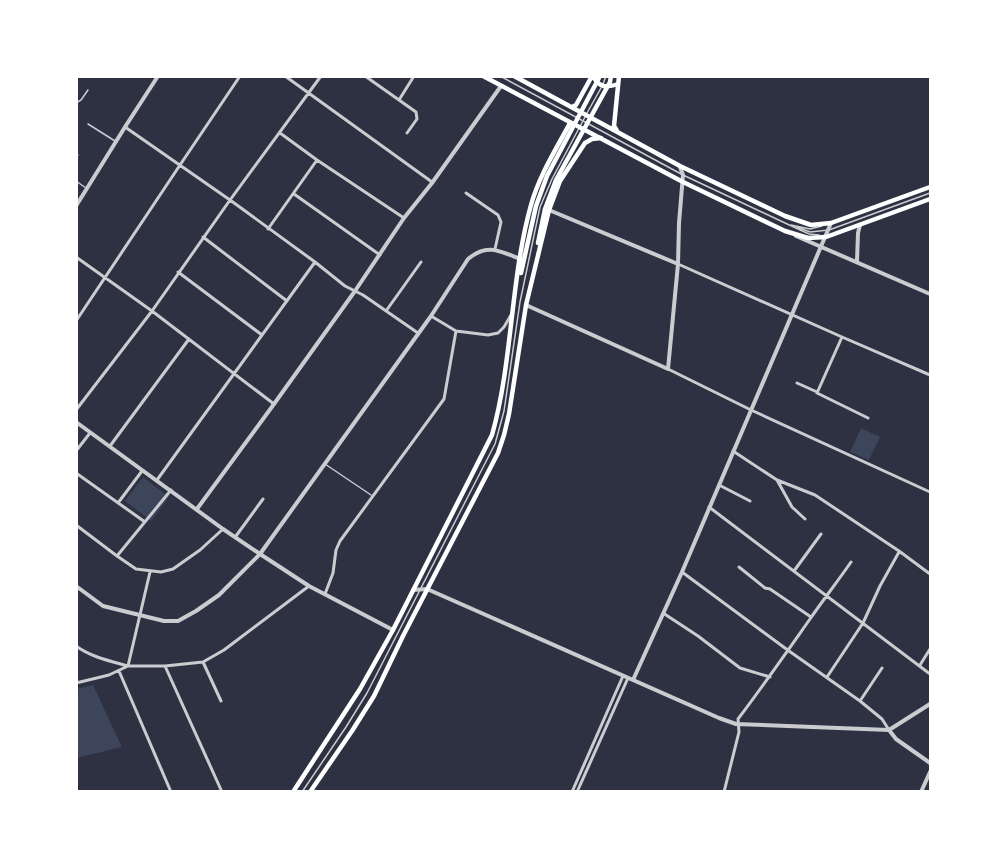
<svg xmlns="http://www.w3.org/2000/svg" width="1007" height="868" font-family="Arial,sans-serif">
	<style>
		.green { fill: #3c4559 }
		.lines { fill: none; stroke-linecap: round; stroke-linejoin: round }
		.service { stroke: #caccd0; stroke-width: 1.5 }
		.minor { stroke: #caccd0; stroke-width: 3 }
		.tertiary { stroke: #caccd0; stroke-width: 4 }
		.primary { stroke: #fff; stroke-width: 4.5 }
	</style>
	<rect width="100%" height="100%" fill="#2d3142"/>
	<path class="green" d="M861 428 880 437 869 460 850 452Z
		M143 477 169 497 151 521 125 501Z
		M93 685 122 747 77 758V689Z"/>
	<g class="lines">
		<path class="service" d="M500 76 683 175 785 223 809 234 819 235
			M603 84 606 76
			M76 103 81 100 88 90
			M587 113 601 88
			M88 124 115 141
			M76 157 78 155
			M76 181 86 188
			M791 225 810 229 822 226
			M797 227 810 232 829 230 930 193
			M325 464 371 495
			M302 792 346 727 367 693 495 444 504 411 520 302 540 207 552 179 585 117"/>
		<path class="minor" d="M285 76 432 182
			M365 76 416 112 417 119 407 133
			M399 100 414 76
			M125 127 230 200 315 262 345 286 363 295 418 333
			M280 133 317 160 404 218
			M466 193 498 215 501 222 495 249
			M294 194 380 255
			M268 229 317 160
			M203 237 287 301
			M76 257 152 311 274 404
			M678 264 842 337 930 375
			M178 272 262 335
			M386 311 421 262
			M431 316 456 331 488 335 498 333 504 327 511 315
			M76 321 180 165 240 76
			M842 337 817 393 868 418
			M668 369 751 410 930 492
			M797 383 817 392
			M76 410 152 311 230 200 321 76
			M110 446 189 339
			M76 451 90 433
			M733 451 777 480 792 507 805 519
			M76 473 145 522
			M157 480 315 262
			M777 480 815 495 899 551 930 574
			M719 485 750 501
			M118 503 142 471
			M709 507 930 674
			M76 525 117 556 136 569 161 572 173 569 200 550 223 529
			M236 536 263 499
			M117 556 171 490
			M739 567 765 588 770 589 811 617
			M794 571 821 534
			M682 572 789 651 860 701 882 719 889 730
			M325 594 333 573 336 550 340 541 444 399 456 331
			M663 613 698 636 740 668 770 677
			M76 646C91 657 110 661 128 666
			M203 662 221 701
			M920 665 930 649
			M128 666 150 572
			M165 666 222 792
			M119 671 171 792
			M827 677 863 623 880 586 899 552
			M76 683 109 675 128 666H165L203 662 224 650 309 586
			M860 701 882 668
			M572 792 623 676
			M577 792 628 678
			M724 792 739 732 738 719C763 686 786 653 810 619 823 600 838 581 851 562"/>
		<path class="tertiary" d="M76 206 125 127 158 76
			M549 210 678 264
			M796 236 930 294
			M857 261 858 233 860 225
			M526 305 668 369 678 264 679 223 683 175 680 167
			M76 422 223 529 260 554 309 586 393 630
			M197 509 274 404 355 291 404 218 432 183 501 86
			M76 586 103 606 164 621H178L196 611 219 595 260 554 431 316 468 259C487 243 500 251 520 259
			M413 590 427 589 719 718 736 724 889 730
			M633 680 682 572 831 223
			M889 730 896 739 930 763
			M889 730 930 704
			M921 792 930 772"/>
		<path class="primary" d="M483 76 683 182 785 231 808 238 826 237 837 233 930 199
			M514 76 680 166 785 216 811 225 831 223 930 187
			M593 76C599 88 607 88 618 84
			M572 107 576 105 592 76
			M617 131 614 126 619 76
			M538 243 545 209 556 180 610 82 611 76
			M521 273 536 206 547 176 600 76
			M293 792 360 689 393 630 492 435C513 361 510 280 531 205 539 176 556 149 570 123
			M310 792 352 731 374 696 403 636 498 453 504 435 509 414 526 305 549 210 560 181 585 143 592 139 601 138"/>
	</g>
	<rect width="1007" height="868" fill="none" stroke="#ffffff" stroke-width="156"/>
</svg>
